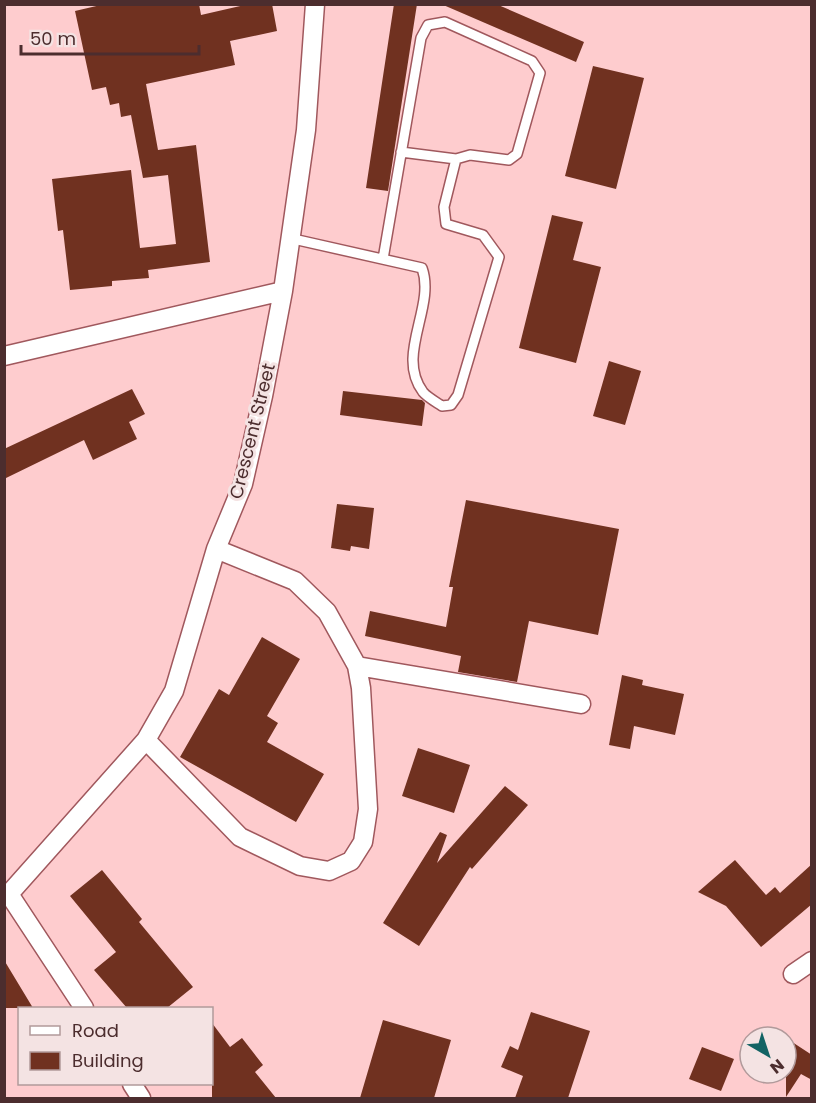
<svg xmlns="http://www.w3.org/2000/svg" width="816" height="1103" font-family="Poppins,sans-serif">
	<style>
		.building { fill: #703120 }
		.lines { fill: none; stroke-linecap: round; stroke-linejoin: round }
		.service-casing { stroke: #a0585d; stroke-width: 12 }
		.minor-casing { stroke: #a0585d; stroke-width: 21 }
		.service { stroke: #fff; stroke-width: 9 }
		.minor { stroke: #fff; stroke-width: 18 }
		.labels { text-anchor: middle; dominant-baseline: central; stroke-width: 6; stroke-linejoin: round; paint-order: stroke }
		.street-label { font-size: 18px; fill: #4c2d2e; stroke: #f4e3e3 }
	</style>
	<rect width="100%" height="100%" fill="#feccce"/>
	<path class="building" d="M105 4H199L201 15 249 4H272L277 31 230 41 235 65 146 84 158 150 196 145 210 262 148 270 149 278 112 281V286L70 290 63 230 58 231 52 179 131 170 140 248 176 244 168 175 143 178 131 115 121 117 119 103 110 105 106 87 92 90 75 11Z
		M394 4H417L388 191 366 188Z
		M441 4H496L584 42 576 62Z
		M593 66 644 78 616 189 565 176Z
		M552 215 583 222 573 260 601 267 576 363 519 348Z
		M609 361 641 371 625 425 593 416Z
		M132 389 145 414 129 422 137 439 93 460 84 440 4 479V449Z
		M343 391 422 400 425 403 422 426 340 415Z
		M466 500 619 529 598 635 529 621 517 682 458 672 461 656 365 636 370 611 446 627 453 587H449Z
		M337 504 374 508 369 549 351 546 350 551 331 548Z
		M262 637 300 659 267 716 278 723 267 742 324 774 296 822 180 757 219 689 229 695Z
		M622 675 643 680 642 685 684 694 675 735 634 726 630 749 609 745Z
		M418 748 470 765 454 813 402 796Z
		M505 786 528 805 472 869 470 867 419 946 383 923 440 832 447 835 437 863Z
		M735 860 766 895 775 887 780 893 812 864V904L761 947 726 906 698 892Z
		M102 870 142 919 139 922 193 987 167 1008H127L94 970 116 952 70 896Z
		M4 960 33 1008H4Z
		M531 1012 590 1031 568 1098H515L523 1076 501 1067 510 1046 518 1050Z
		M383 1020 451 1040 434 1098H360Z
		M212 1023 230 1047 242 1038 263 1065 255 1072 276 1098H212Z
		M786 1038 812 1055V1080L801 1074 786 1097Z
		M702 1047 734 1059 721 1091 689 1079Z"/>
	<g class="lines">
		<defs>
			<path id="service" d="M401 152 456 159
				M289 238 422 268C436 307 395 355 423 392 427 397 436 402 442 406L451 405 458 395 499 257 483 235 446 224 444 207 456 159 470 155 509 160 517 154 540 73 532 61 445 22 428 25 421 38 383 259"/>
			<path id="minor" d="M4 356 283 291
				M357 666 581 704
				M146 740 240 837 300 866 329 871 351 861 363 842 368 809 361 688 357 666 327 612 295 581 216 549
				M9 894 146 740 174 691 216 549 243 484 263 396 283 291 306 130 315 4
				M9 894 84 1008
				M793 974 812 961
				M132 1084 141 1098"/>
		</defs>
		<use href="#service" class="service-casing"/>
		<use href="#minor" class="minor-casing"/>
		<use href="#service" class="service"/>
		<use href="#minor" class="minor"/>
	</g>
	<g class="labels">
		<g class="street-label">
			<text transform="translate(252 431) rotate(-76)">Crescent Street</text>
		</g>
	</g>
	<rect width="816" height="1103" fill="none" stroke="#4c2d2e" stroke-width="12"/>
	<rect x="18" y="1007" width="195" height="78" fill="#f4e3e3" stroke="#b19a9b" stroke-width="1.5"/>
	<rect x="30" y="1026" width="30" height="9" fill="#ffffff" stroke="#b19a9b" stroke-width="1.5"/>
	<text x="72" y="1037" font-size="18" fill="#4c2d2e">Road</text>
	<rect x="30" y="1052" width="30" height="18" fill="#703120" stroke="#b19a9b" stroke-width="1.5"/>
	<text x="72" y="1067" font-size="18" fill="#4c2d2e">Building</text>
	<g transform="translate(768 1055) rotate(141)"><circle r="28" fill="#f4e3e3" stroke="#b19a9b" stroke-width="1.5"/>
	<path d="M0-4.5L10 22L0 15L-10 22Z" fill="#136364"/>
	<text y="-9" font-size="16" font-weight="bold" text-anchor="middle" fill="#4c2d2e">N</text>
	</g>
	<path d="M21 45v9h178v-9" fill="none" stroke="#4c2d2e" stroke-width="3"/>
	<text x="30" y="45" font-size="18" fill="#4c2d2e" stroke="#f4e3e3" stroke-width="4.5" paint-order="stroke">50 m</text>
</svg>
